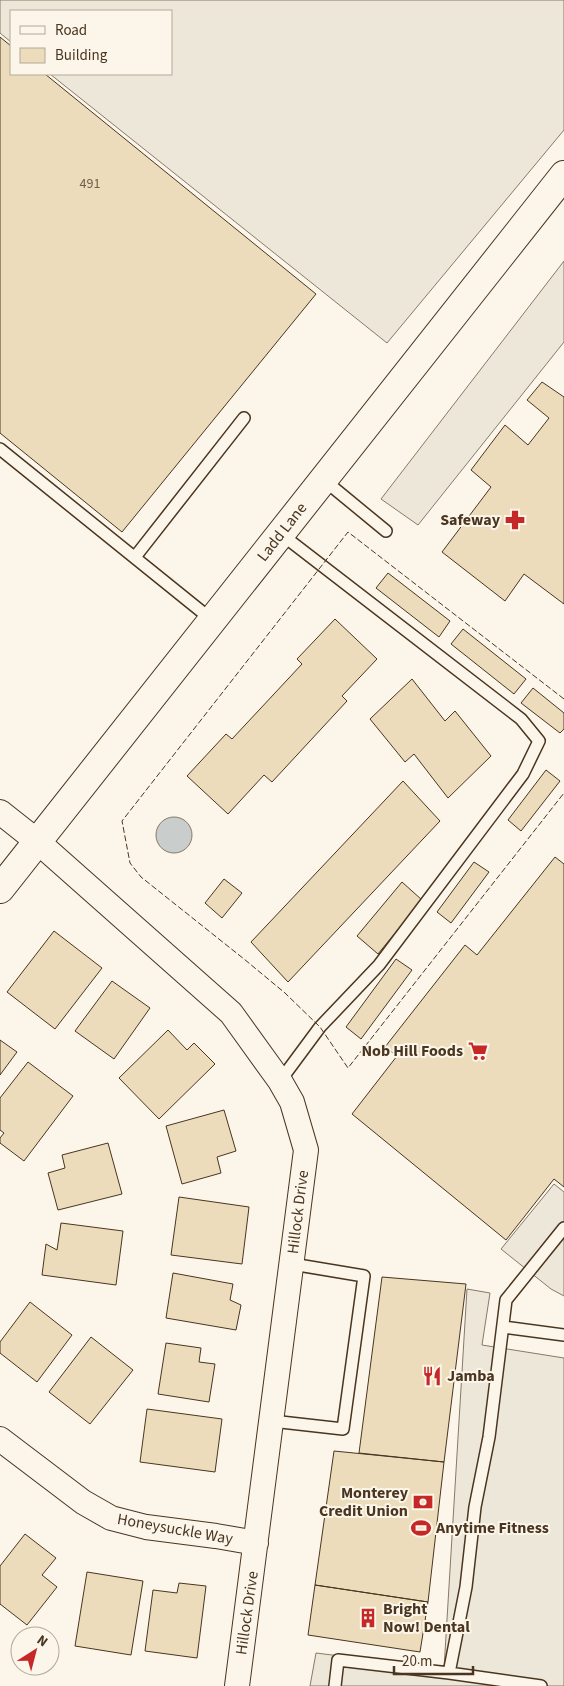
<svg xmlns="http://www.w3.org/2000/svg" width="564" height="1686" font-family="'Source Sans 3',sans-serif">
	<style>
		.parking { fill: #ede7d9; stroke: #887966 }
		.water { fill: #c9cecd; stroke: #887966 }
		.building { fill: #ecdcbc; stroke: #4a3520 }
		.lines { fill: none; stroke-linecap: round; stroke-linejoin: round }
		.service-casing { stroke: #4a3520; stroke-width: 14 }
		.minor-casing { stroke: #4a3520; stroke-width: 26 }
		.tertiary-casing { stroke: #4a3520; stroke-width: 30 }
		.service { stroke: #fbf6e9; stroke-width: 11 }
		.minor { stroke: #fbf6e9; stroke-width: 24 }
		.tertiary { stroke: #fbf6e9; stroke-width: 28 }
		.fence { stroke: #4a3520; stroke-width: 1; stroke-dasharray: 6 2.5; stroke-linecap: butt }
		.labels { text-anchor: middle; dominant-baseline: central; stroke-width: 4; stroke-linejoin: round; paint-order: stroke }
		.number-label { font-size: 14px; fill: #725f47 }
		.poi-label { font-size: 16px; font-weight: bold; fill: #4a3520; stroke: #fbf6e9; text-anchor: end }
		.street-label { font-size: 16px; fill: #4a3520; stroke: #fbf6e9 }
	</style>
	<rect width="100%" height="100%" fill="#fbf6e9"/>
	<path class="parking" d="M0 0H564V130L387 343 50 74H171V11H11V42L0 33Z
		M564 261V342L418 525 381 499Z
		M554 1184 564 1192V1296L551 1289 501 1249Z
		M467 1289 490 1293 482 1345 564 1358V1686H310L316 1653 444 1669Z"/>
	<path class="water" d="M156 835a18 18 0 1 1 36 0a18 18 0 1 1-36 0Z"/>
	<path class="building" d="M0 37 11 46V74H45L316 294 122 532 0 433Z
		M542 382 564 397V604L524 574 505 601 442 552 491 487 471 470 505 425 528 445 549 418 527 400Z
		M388 573 450 621 439 637 376 588Z
		M335 619 377 659 342 696 347 701 272 782 264 775 228 814 187 776 226 734 232 739 302 664 297 659Z
		M463 629 526 679 514 694 451 644Z
		M412 679 445 721 455 711 491 756 448 798 414 754 405 762 370 719Z
		M533 688 564 713V729L560 733 521 703Z
		M546 770 560 781 521 831 508 820Z
		M403 781 440 821 288 982 251 942Z
		M555 857 564 864V1187L554 1179 506 1240 352 1114 397 1056 385 1047 465 945 477 955Z
		M474 862 489 872 451 923 437 912Z
		M224 879 242 893 222 918 205 903Z
		M402 882 422 900 378 954 357 936Z
		M54 931 102 968 55 1029 7 992Z
		M396 959 412 970 361 1039 346 1027Z
		M112 981 150 1008 114 1059 75 1031Z
		M168 1030 187 1050 194 1043 215 1064 159 1119 119 1078Z
		M0 1040 17 1052 0 1075Z
		M28 1062 73 1096 24 1161 0 1143V1138L4 1133 0 1130V1098Z
		M224 1110 236 1151 217 1157 221 1173 182 1184 166 1126Z
		M108 1143 122 1194 58 1210 48 1173 65 1168 62 1155Z
		M179 1197 249 1207 242 1264 171 1255Z
		M61 1223 123 1231 116 1285 42 1275 46 1244 57 1250Z
		M173 1273 233 1284 230 1300 241 1305 236 1330 166 1318Z
		M382 1277 466 1284 444 1462 359 1453Z
		M30 1302 72 1335 37 1382 0 1353V1342Z
		M91 1337 133 1370 90 1424 49 1392Z
		M166 1343 201 1348 199 1362 215 1364 209 1402 158 1394Z
		M147 1409 222 1419 215 1472 140 1462Z
		M334 1451 444 1462 428 1602 315 1585Z
		M25 1534 56 1558 42 1575 57 1587 27 1625 0 1604V1566Z
		M87 1572 143 1581 131 1655 75 1646Z
		M179 1583 206 1586 197 1658 145 1651 153 1590 177 1593Z
		M315 1585 428 1602 420 1652 308 1635Z"/>
	<g class="lines">
		<defs>
			<path id="service" d="M0 449 212 620
				M324 480 386 531
				M135 557 244 418
				M280 1081 320 1027 379 965 523 774 539 741 521 719 281 534
				M503 1327 564 1335
				M272 1421 343 1429 364 1276 292 1264
				M335 1686 338 1660 449 1673
				M541 1686 449 1673 466 1587 475 1507 489 1437 506 1300 564 1228"/>
			<path id="minor" d="M0 812 38 842 231 1013 280 1081 292 1102 306 1150 237 1686
				M0 1439 83 1502 111 1518 146 1527 216 1536 256 1543"/>
			<path id="tertiary" d="M0 889 564 175"/>
		</defs>
		<use href="#service" class="service-casing"/>
		<use href="#minor" class="minor-casing"/>
		<use href="#tertiary" class="tertiary-casing"/>
		<use href="#service" class="service"/>
		<use href="#minor" class="minor"/>
		<use href="#tertiary" class="tertiary"/>
		<path class="fence" d="M564 699 348 532 122 821 130 863 141 877 244 959 285 993 320 1027 348 1068 564 793"/>
	</g>
	<defs>
		<symbol id="pharmacy-bare" viewBox="-9 -9 18 18"><path d="M-2-6h4v4h4v4h-4v4h-4v-4h-4v-4h4Z" fill="#c62828" stroke="#fbf6e9" stroke-width="2.5" paint-order="stroke"/></symbol>
		<symbol id="supermarket-bare" viewBox="-9 -9 18 18"><path d="M-6-5.5h2.5l.6 2H6L4.5 2H-2.5L-4.4-4H-6ZM-1.5 3.2a1.3 1.3 0 1 0 .1 0ZM3 3.2a1.3 1.3 0 1 0 .1 0Z" fill="#c62828" stroke="#fbf6e9" stroke-width="2.5" paint-order="stroke"/></symbol>
		<symbol id="restaurant-bare" viewBox="-9 -9 18 18"><path d="M-5-6h1v4h1v-4h1v4h1v-4h1v5L-1.5 .5V6h-2V.5L-5-1ZM5-6V6H3V1.5H1.5Q1.5-4 5-6Z" fill="#c62828" stroke="#fbf6e9" stroke-width="2.5" paint-order="stroke"/></symbol>
		<symbol id="bank-bare" viewBox="-9 -9 18 18"><path d="M-6-4H6V4H-6ZM0-2.3a2.3 2.3 0 1 0 0 4.6a2.3 2.3 0 1 0 0-4.6Z" fill="#c62828" stroke="#fbf6e9" stroke-width="2.5" paint-order="stroke"/></symbol>
		<symbol id="stadium-bare" viewBox="-9 -9 18 18"><path d="M0-5a6.5 5 0 1 0 0 10a6.5 5 0 1 0 0-10ZM-3.5-1.8h7v3.6h-7Z" fill="#c62828" stroke="#fbf6e9" stroke-width="2.5" paint-order="stroke"/></symbol>
		<symbol id="building-bare" viewBox="-9 -9 18 18"><path d="M-4-6H4V6H1V3H-1V6H-4ZM-2.5-4.3h1.7v1.8h-1.7ZM.8-4.3h1.7v1.8H.8ZM-2.5-1h1.7V.8h-1.7ZM.8-1h1.7V.8H.8Z" fill="#c62828" stroke="#fbf6e9" stroke-width="2.5" paint-order="stroke"/></symbol>
	</defs>
	<g fill-rule="evenodd">
		<use href="#pharmacy-bare" x="501" y="506" width="28" height="28"/>
		<use href="#supermarket-bare" x="464" y="1037" width="28" height="28"/>
		<use href="#restaurant-bare" x="418" y="1362" width="28" height="28"/>
		<use href="#bank-bare" x="409" y="1488" width="28" height="28"/>
		<use href="#stadium-bare" x="407" y="1514" width="28" height="28"/>
		<use href="#building-bare" x="354" y="1604" width="28" height="28"/>
	</g>
	<g class="labels">
		<g class="number-label">
			<text x="90" y="184">491</text>
		</g>
		<g class="poi-label">
			<text x="500" y="520">Safeway</text>
			<text x="463" y="1051">Nob Hill Foods</text>
			<text x="447" y="1376" text-anchor="start">Jamba</text>
			<text x="408" y="1493">Monterey<tspan x="408" dy="18">Credit Union</tspan></text>
			<text x="436" y="1528" text-anchor="start">Anytime Fitness</text>
			<text x="383" y="1609" text-anchor="start">Bright<tspan x="383" dy="18">Now! Dental</tspan></text>
		</g>
		<g class="street-label">
			<text transform="translate(282 532) rotate(-52)">Ladd Lane</text>
			<text transform="translate(298 1212) rotate(-83)">Hillock Drive</text>
			<text transform="translate(175 1529) rotate(10)">Honeysuckle Way</text>
			<text transform="translate(247 1613) rotate(-82)">Hillock Drive</text>
		</g>
	</g>
	<rect x="10" y="10" width="162" height="65" fill="#fbf6e9" stroke="#b4a999"/>
	<rect x="20" y="26" width="25" height="8" fill="#fbf6e9" stroke="#b4a999"/>
	<text x="55" y="35" font-size="15" fill="#4a3520">Road</text>
	<rect x="20" y="48" width="25" height="15" fill="#ecdcbc" stroke="#b4a999"/>
	<text x="55" y="60" font-size="15" fill="#4a3520">Building</text>
	<g transform="translate(35 1651) rotate(36)"><circle r="24" fill="#fbf6e9" stroke="#b4a999"/>
	<path d="M0-4L9 19L0 12L-9 19Z" fill="#c62828"/>
	<text y="-8" font-size="14" font-weight="bold" text-anchor="middle" fill="#4a3520">N</text>
	</g>
	<path d="M394 1666v8h79v-8" fill="none" stroke="#4a3520" stroke-width="2.5"/>
	<text x="402" y="1666" font-size="15" fill="#4a3520" stroke="#fbf6e9" stroke-width="4" paint-order="stroke">20 m</text>
</svg>
